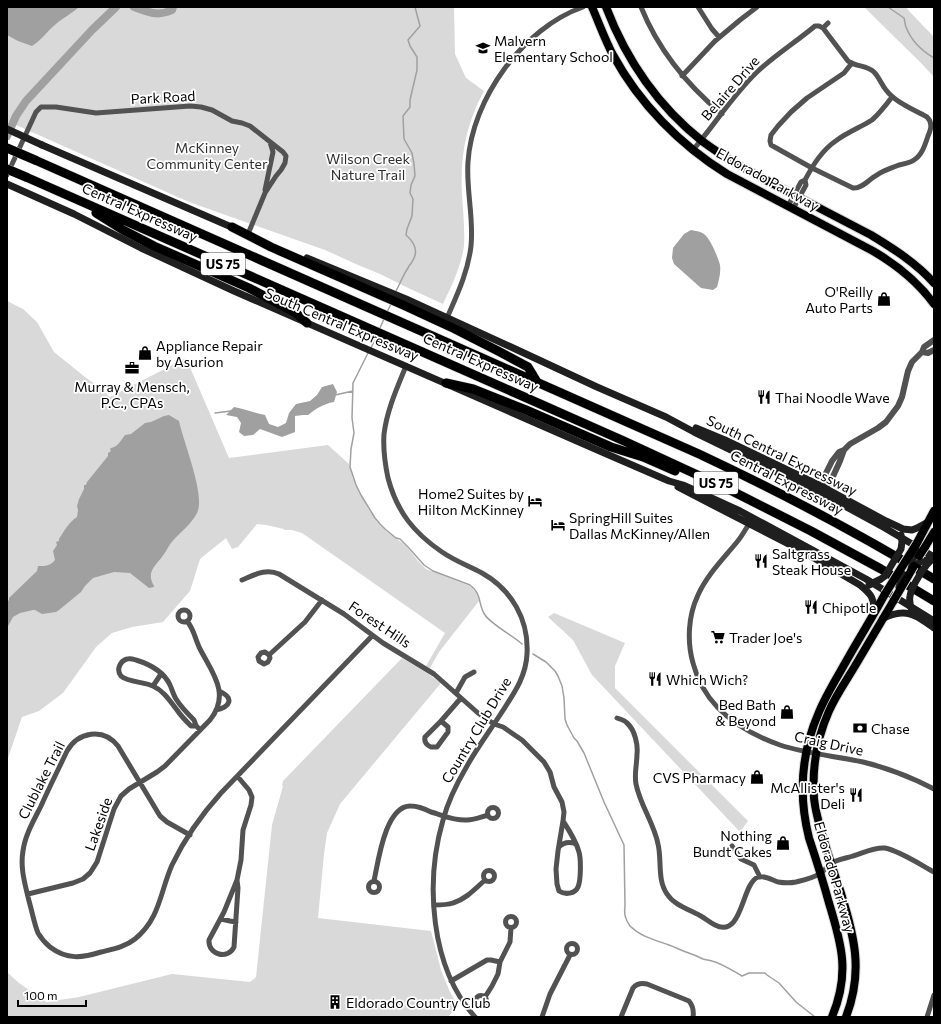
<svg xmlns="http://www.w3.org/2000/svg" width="941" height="1024" font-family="Commissioner,sans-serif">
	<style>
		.green { fill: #d9d9d9 }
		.water { fill: #a0a0a0 }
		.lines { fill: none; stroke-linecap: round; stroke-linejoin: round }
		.stream { stroke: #a0a0a0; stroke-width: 1.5 }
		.river { stroke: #a0a0a0; stroke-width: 8 }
		.primary-casing { stroke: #dbdbdb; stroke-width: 10 }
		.motorway-casing { stroke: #dbdbdb; stroke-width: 10 }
		.minor { stroke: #525252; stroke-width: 5 }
		.tertiary { stroke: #525252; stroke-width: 6 }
		.secondary { stroke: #1f1f1f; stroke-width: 7 }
		.primary { stroke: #000; stroke-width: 8 }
		.motorway { stroke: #000; stroke-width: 9 }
		.primary-bridge-casing { stroke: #dbdbdb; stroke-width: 10; stroke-linecap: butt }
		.motorway-bridge-casing { stroke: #dbdbdb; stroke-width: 10; stroke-linecap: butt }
		.secondary-bridge { stroke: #1f1f1f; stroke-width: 7 }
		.primary-bridge { stroke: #000; stroke-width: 8 }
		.motorway-bridge { stroke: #000; stroke-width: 9 }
		.labels { text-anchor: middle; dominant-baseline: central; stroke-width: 3.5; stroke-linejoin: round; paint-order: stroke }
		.shield { fill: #fff; stroke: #4c4c4c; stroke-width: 1 }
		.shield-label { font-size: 13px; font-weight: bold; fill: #000 }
		.poi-label { font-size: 14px; fill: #000; stroke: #fff; text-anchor: start }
		.street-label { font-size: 14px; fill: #000; stroke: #fff }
		.park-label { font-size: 14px; fill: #303030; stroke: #fff }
	</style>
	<rect width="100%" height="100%" fill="#fff"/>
	<path class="green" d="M7 7H454L455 54 466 78 484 91C466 124 460 156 462 194 463 211 465 229 464 246 461 267 452 285 443 304L406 287 380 274 358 265 325 250 189 202 7 121Z
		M864 7H906L909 11 934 37V77L921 63Z
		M7 301 23 309 37 322 54 352 85 377 95 384 110 397 186 358 229 458 328 445 349 464 353 479 368 508 377 522 386 531 405 545 419 562 426 569 472 587 476 592 479 601 439 652 430 668 426 666 445 633 302 533 292 530H284V529L266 525 257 524 238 547 232 549 226 538 200 559 190 591 163 622 132 627 112 633 96 647 63 693 39 711 22 717 7 761Z
		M554 613 625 643 615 666V688L748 821 740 832 592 675 573 640 548 617Z
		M402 658 427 673 441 683 340 804 327 833 324 854 318 918 431 931 441 970 450 992 458 1006 448 1017H7V972L19 983 46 1002 79 997 172 974 250 982 256 977 272 825 283 786H282L283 781Z"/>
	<path class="water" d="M7 7H79C71 14 63 18 56 24 47 31 42 40 32 46L18 41 7 35Z
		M691 230C695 231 700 231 704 234 710 238 718 257 720 265 721 272 719 280 717 287L713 290 701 288 674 264 672 258 673 248 684 234Z
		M333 384 337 392 334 402C323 404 317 408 308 415H303L295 416V432L282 437 260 429 253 435 244 436 239 432 241 423 237 417 226 415 234 407C245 409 254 413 265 415L269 424 278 427 286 423 289 413 296 404 310 401 317 395 322 387Z
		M169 415 179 421C183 441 206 496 197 513 191 525 179 533 171 543 168 547 167 550 164 554 157 565 145 571 154 586V587L149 588 130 573 114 572 93 578 85 586 81 592 59 610 56 612 42 614 35 610H33L20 613 13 617 7 628V602L9 600V598L37 571 38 566C46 566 50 566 55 560L53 551 57 545 56 542 59 541V539C64 531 69 522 77 517L78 510 77 506 79 499 84 489V485H86L87 482C94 473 101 465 108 456V453L111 451 110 449 111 448C118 447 121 440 125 435L131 434 145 423 151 422 164 416Z"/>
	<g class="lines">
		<path class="stream" d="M888 7 904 18C905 21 905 25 906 27 911 40 922 51 934 58
			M396 291C400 284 403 275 408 268 409 265 412 263 413 260 419 250 414 242 406 235L407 229 412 216 413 199 410 193 411 185 415 176 414 164 412 153 404 139 403 116 410 107V100L417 70V57L410 46 408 40 420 26 415 7
			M387 312 391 304
			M379 330 384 319
			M371 348 377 335
			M368 353 353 383 352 418 354 433 351 449 350 467 356 485 361 495 375 518 380 524 385 529 396 538 400 539 408 547 424 565 433 571 470 585C482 593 478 605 485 615 492 625 512 635 522 644
			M335 395 353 391
			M215 413 231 411
			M533 654 546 662 555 671 558 676 562 686 564 698 565 719 567 725 574 738 577 741 584 753 604 802 624 845 625 906C624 914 625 919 630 926 641 937 655 940 669 945 675 947 680 950 686 952 692 954 697 956 703 959 706 960 709 960 712 961 723 964 733 971 742 976L749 973H765L767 975 779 983 796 1002 815 1017"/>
		<path class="river" d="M134 7C149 12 157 17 172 10L173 7
			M7 136 16 116 26 101 92 30 116 7"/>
		<defs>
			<path id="primary" d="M592 7C599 23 605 40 613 55 639 103 680 145 727 174L873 251C897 265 918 282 934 304
				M606 7C626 59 658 106 702 141 726 159 751 172 777 186 809 203 840 219 871 235 894 249 916 263 934 283
				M917 543 934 511
				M925 547 934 532
				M832 1017C850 974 842 945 829 903 823 881 816 859 809 838 798 794 801 753 819 712 827 693 838 676 848 658 860 637 873 616 885 594
				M846 1017C864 970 854 936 840 890 833 871 827 851 821 831 818 820 815 809 814 798 812 769 817 738 829 711 836 695 846 681 855 666 868 644 881 622 894 600"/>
			<path id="motorway" d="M35 160 699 454C780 492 858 533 934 579
				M26 177 624 441 730 490 811 531 881 569 934 601
				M96 213 123 230 154 246 249 288 296 313 307 323
				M232 227 271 247 403 305 455 329 500 352 528 367 537 382
				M446 383 473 389 526 410 611 447 643 457 675 471"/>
		</defs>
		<use href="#primary" class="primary-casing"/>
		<use href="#motorway" class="motorway-casing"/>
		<path class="minor" d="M641 7C658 49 687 85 722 114
			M698 7 712 29 719 37
			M823 28 848 61C856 67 867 65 874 72 879 77 881 84 886 90 896 103 913 109 927 117 933 123 931 129 928 136 925 145 922 155 914 160 910 163 904 164 899 165 892 168 884 170 877 175 869 179 862 189 853 188L812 168 771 145 770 141 771 135 778 126 791 112 807 98 844 73 852 63
			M823 28 828 23
			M682 76 715 41 740 20 757 7
			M693 150C715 124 733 95 757 72 775 55 796 42 815 26H819L823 28
			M7 175 36 112 41 107H56L96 113 190 106 201 107 212 110 232 121 242 123 250 126 283 152 286 156 285 163 281 170 276 176 265 193 248 234
			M805 180C813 165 822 150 837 140 848 132 861 127 872 120 880 113 886 105 892 97
			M265 190 273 152 270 142
			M788 206 801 182 805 180 806 185 793 209
			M447 318C457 295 468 272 471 246 474 218 466 190 468 162 472 99 523 28 583 7
			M406 366C397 388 387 410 384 434 383 449 385 464 388 478 397 512 414 533 442 552 455 561 469 566 482 573 512 590 529 620 527 654 526 678 512 696 500 715 489 732 477 748 467 766 457 783 448 801 443 820 425 882 430 967 475 1017
			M749 524C745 530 742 536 737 542 723 559 707 575 698 595 688 616 687 642 693 663 704 706 740 731 780 745 807 754 836 756 863 762 888 768 911 777 934 789
			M242 580C254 575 266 568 279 574L344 614 383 643 434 674 478 713 494 724 503 727 522 740 544 762 550 772 554 787 562 802 564 812 563 821 558 851 556 869 557 884 559 891C565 895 575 894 578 887 581 880 581 859 579 852 576 841 569 830 563 821
			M178 616a6 6 0 1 1 12 0a6 6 0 1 1-12 0Z
			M269 655 265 652 261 653 258 657 259 661 264 664 268 662 270 658 269 655 305 622 322 600
			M153 686 161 674
			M456 693 465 677 474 672
			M216 710C230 707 235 698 219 691
			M617 718C620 719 625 720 627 723 635 730 638 745 637 754 637 764 634 774 636 784 640 805 654 823 658 844 662 860 657 880 667 894 674 905 688 909 699 915 705 918 709 922 715 925 743 939 741 884 758 877 765 875 772 880 778 882 784 883 791 883 796 882 804 880 813 878 819 874 824 872 826 867 830 864 835 860 847 858 853 856 863 853 874 847 885 848 900 851 921 865 934 872
			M441 721 448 727V732L437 747H431C426 745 424 742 425 737Z
			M441 721 461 698
			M196 726H191C186 721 181 716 177 710 170 701 164 691 153 686 145 682 127 682 121 676 116 670 120 661 127 659 130 658 133 659 136 660 149 664 164 672 170 685 172 689 173 694 176 699 181 707 187 713 194 720 195 722 195 724 196 725 196 726 199 729 200 730
			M487.5 813a5.5 5.5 0 1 1 11 0a5.5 5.5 0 1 1-11 0Z
			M190 835 167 822 160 816 118 746C103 727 78 732 67 751 58 770 49 788 41 806 34 820 25 835 23 851 20 868 25 884 29 901 32 911 34 923 38 933 41 938 45 943 50 947 67 960 82 958 101 952 113 949 125 947 135 939 160 919 160 892 172 865 184 840 203 813 221 793L372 636
			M732 846 741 859 754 865 760 877
			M559 847C564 842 569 841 576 844
			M483.5 876a5.5 5.5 0 1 1 11 0a5.5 5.5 0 1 1-11 0Z
			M237 880 238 888 234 947C228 960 208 955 209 940L224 912 237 880 241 860 243 830 251 805 252 797 249 790 238 777
			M374 881C378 863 385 805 411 806 418 806 425 809 431 812 442 815 455 821 467 820 474 820 481 817 488 815
			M368.5 887a5.5 5.5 0 1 1 11 0a5.5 5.5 0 1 1-11 0Z
			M28 894 73 883 83 879 90 873 97 862 114 809 121 796 129 789 157 772 165 766 210 720C231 694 212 672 200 649 195 639 194 629 187 621
			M434 905C440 905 447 905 453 903 466 899 475 889 485 880
			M505.5 922a5.5 5.5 0 1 1 11 0a5.5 5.5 0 1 1-11 0Z
			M221 919 230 921 236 922
			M566.5 949a5.5 5.5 0 1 1 11 0a5.5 5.5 0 1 1-11 0Z
			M451 981 487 960H491L500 962
			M475.5 1001a5.5 5.5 0 1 1 11 0a5.5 5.5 0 1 1-11 0Z
			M485 997 492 986 498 974 500 962 510 942 511 928
			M542 1017 550 994 570 955
			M621 1017 633 988C637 983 642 983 647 984L689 1001C693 1006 694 1011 693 1017
			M927 1017 934 995"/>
		<path class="tertiary" d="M922 352 928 353 934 350
			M844 450 839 452 832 461 823 479V487L830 483 840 461 844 450 850 444 878 428 886 422 898 406 902 397 908 371 912 362 922 352 924 347 934 340"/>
		<path class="secondary" d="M42 145 236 229
			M7 184 74 214 141 248 234 291 602 452 669 481 683 485 740 511 831 560 866 579 934 621
			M307 258 406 299 511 347 597 387 666 417 694 432 832 499 885 528 934 557
			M696 428 725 440 823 487 886 521 903 529 912 530 917 528 928 522
			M678 487 802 551 860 585C871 594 876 599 872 614
			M914 566 922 561 934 558
			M883 618C889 616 895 613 902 613 913 612 925 622 934 628"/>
		<use href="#primary" class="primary"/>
		<use href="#motorway" class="motorway"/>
		<defs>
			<path id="primary-bridge" d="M919 556 925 547
				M885 594 917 543
				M894 600 914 566"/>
			<path id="motorway-bridge" d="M7 148 35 160
				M7 169 26 177"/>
		</defs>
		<use href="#primary-bridge" class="primary-bridge-casing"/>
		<use href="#motorway-bridge" class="motorway-bridge-casing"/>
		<path class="secondary-bridge" d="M7 129 42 145
			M911 569 916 547
			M869 585 881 579 885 576 901 549 902 542 901 535
			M899 587 903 574
			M912 611C910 606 909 602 910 596 911 587 926 563 933 559"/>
		<use href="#primary-bridge" class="primary-bridge"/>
		<use href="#motorway-bridge" class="motorway-bridge"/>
	</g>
	<defs>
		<symbol id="school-bare" viewBox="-9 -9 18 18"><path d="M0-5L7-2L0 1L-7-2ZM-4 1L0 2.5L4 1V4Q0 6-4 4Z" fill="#000" stroke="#fff" stroke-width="2.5" paint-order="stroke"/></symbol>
		<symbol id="shop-bare" viewBox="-9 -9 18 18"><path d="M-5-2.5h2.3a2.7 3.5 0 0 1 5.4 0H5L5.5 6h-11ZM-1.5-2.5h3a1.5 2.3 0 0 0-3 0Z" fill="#000" stroke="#fff" stroke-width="2.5" paint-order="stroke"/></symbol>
		<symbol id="office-bare" viewBox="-9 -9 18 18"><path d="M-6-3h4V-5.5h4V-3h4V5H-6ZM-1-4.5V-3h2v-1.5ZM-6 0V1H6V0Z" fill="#000" stroke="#fff" stroke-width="2.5" paint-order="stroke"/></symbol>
		<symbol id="restaurant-bare" viewBox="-9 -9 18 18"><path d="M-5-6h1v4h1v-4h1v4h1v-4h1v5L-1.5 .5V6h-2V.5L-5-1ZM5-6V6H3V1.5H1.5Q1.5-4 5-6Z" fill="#000" stroke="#fff" stroke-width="2.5" paint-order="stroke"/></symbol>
		<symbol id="hotel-bare" viewBox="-9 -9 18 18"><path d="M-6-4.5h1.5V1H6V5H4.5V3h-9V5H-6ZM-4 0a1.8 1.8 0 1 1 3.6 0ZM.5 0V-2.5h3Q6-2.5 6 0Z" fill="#000" stroke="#fff" stroke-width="2.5" paint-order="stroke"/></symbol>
		<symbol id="supermarket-bare" viewBox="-9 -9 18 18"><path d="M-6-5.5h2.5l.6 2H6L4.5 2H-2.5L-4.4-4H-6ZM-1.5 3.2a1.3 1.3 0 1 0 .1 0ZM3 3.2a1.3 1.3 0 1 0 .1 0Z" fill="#000" stroke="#fff" stroke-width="2.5" paint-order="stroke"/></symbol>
		<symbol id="bank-bare" viewBox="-9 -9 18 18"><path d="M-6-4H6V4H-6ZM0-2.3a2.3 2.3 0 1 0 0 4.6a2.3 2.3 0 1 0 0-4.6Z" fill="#000" stroke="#fff" stroke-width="2.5" paint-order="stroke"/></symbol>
		<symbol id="building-bare" viewBox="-9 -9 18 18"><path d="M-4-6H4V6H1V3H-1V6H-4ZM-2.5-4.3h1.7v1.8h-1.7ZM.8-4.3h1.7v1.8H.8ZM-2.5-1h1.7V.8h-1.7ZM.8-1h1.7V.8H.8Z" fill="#000" stroke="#fff" stroke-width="2.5" paint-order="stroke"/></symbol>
	</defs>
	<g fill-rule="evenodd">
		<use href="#school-bare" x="473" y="38" width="20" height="20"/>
		<use href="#shop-bare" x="874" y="289" width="20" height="20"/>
		<use href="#shop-bare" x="135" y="343" width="20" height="20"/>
		<use href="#office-bare" x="122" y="358" width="20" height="20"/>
		<use href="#restaurant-bare" x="754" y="387" width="20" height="20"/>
		<use href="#hotel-bare" x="525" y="491" width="20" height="20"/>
		<use href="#hotel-bare" x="548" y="515" width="20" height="20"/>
		<use href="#restaurant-bare" x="751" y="551" width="20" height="20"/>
		<use href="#restaurant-bare" x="801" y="597" width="20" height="20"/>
		<use href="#supermarket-bare" x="708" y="627" width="20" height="20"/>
		<use href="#restaurant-bare" x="645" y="669" width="20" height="20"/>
		<use href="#shop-bare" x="777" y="702" width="20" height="20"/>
		<use href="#bank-bare" x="850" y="718" width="20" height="20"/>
		<use href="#shop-bare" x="747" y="767" width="20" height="20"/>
		<use href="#restaurant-bare" x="846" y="785" width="20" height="20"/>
		<use href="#shop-bare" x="773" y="833" width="20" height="20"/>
		<use href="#building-bare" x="325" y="992" width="20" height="20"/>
	</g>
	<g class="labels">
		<g class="shield">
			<rect x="201" y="253" width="44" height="22" rx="3"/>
			<rect x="694" y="472" width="44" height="22" rx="3"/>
		</g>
		<g class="shield-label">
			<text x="223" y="264">US 75</text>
			<text x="716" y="483">US 75</text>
		</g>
		<g class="poi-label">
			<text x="494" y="40">Malvern<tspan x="494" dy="16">Elementary School</tspan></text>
			<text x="873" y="291" text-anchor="end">O'Reilly<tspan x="873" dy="16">Auto Parts</tspan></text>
			<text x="156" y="345">Appliance Repair<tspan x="156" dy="16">by Asurion</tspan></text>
			<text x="132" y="386" text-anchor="middle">Murray &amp; Mensch,<tspan x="132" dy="16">P.C., CPAs</tspan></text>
			<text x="775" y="397">Thai Noodle Wave</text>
			<text x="524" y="493" text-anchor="end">Home2 Suites by<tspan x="524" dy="16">Hilton McKinney</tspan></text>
			<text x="569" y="517">SpringHill Suites<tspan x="569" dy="16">Dallas McKinney/Allen</tspan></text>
			<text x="772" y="553">Saltgrass<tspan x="772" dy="16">Steak House</tspan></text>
			<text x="822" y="607">Chipotle</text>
			<text x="729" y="637">Trader Joe's</text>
			<text x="666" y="679">Which Wich?</text>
			<text x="776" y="704" text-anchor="end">Bed Bath<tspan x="776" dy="16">&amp; Beyond</tspan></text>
			<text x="871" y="728">Chase</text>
			<text x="746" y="777" text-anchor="end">CVS Pharmacy</text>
			<text x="845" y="787" text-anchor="end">McAllister's<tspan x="845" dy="16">Deli</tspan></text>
			<text x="772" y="835" text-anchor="end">Nothing<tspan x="772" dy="16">Bundt Cakes</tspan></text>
			<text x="346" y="1002">Eldorado Country Club</text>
		</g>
		<g class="street-label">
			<text transform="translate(730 88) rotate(-49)">Belaire Drive</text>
			<text transform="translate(163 97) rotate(-3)">Park Road</text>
			<text transform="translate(768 179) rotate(29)">Eldorado Parkway</text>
			<text transform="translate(140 212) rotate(24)">Central Expressway</text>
			<text transform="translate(342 324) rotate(23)">South Central Expressway</text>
			<text transform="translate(481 362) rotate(24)">Central Expressway</text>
			<text transform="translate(782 455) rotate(26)">South Central Expressway</text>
			<text transform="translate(787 482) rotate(27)">Central Expressway</text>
			<text transform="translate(380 624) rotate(34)">Forest Hills</text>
			<text transform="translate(476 730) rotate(-59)">Country Club Drive</text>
			<text transform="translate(829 743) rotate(12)">Craig Drive</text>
			<text transform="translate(41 780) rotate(-63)">Clublake Trail</text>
			<text transform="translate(98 824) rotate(-70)">Lakeside</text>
			<text transform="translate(835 877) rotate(74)">Eldorado Parkway</text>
		</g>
		<g class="park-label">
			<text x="207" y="147">McKinney<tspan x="207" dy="16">Community Center</tspan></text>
			<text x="368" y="158">Wilson Creek<tspan x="368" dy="16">Nature Trail</tspan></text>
		</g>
	</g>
	<rect width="941" height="1024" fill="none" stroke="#000000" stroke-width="16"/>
	<path d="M18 1000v6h68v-6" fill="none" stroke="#000000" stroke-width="2"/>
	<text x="24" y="1000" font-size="12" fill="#000000" stroke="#ffffff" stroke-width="3" paint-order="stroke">100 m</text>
</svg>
